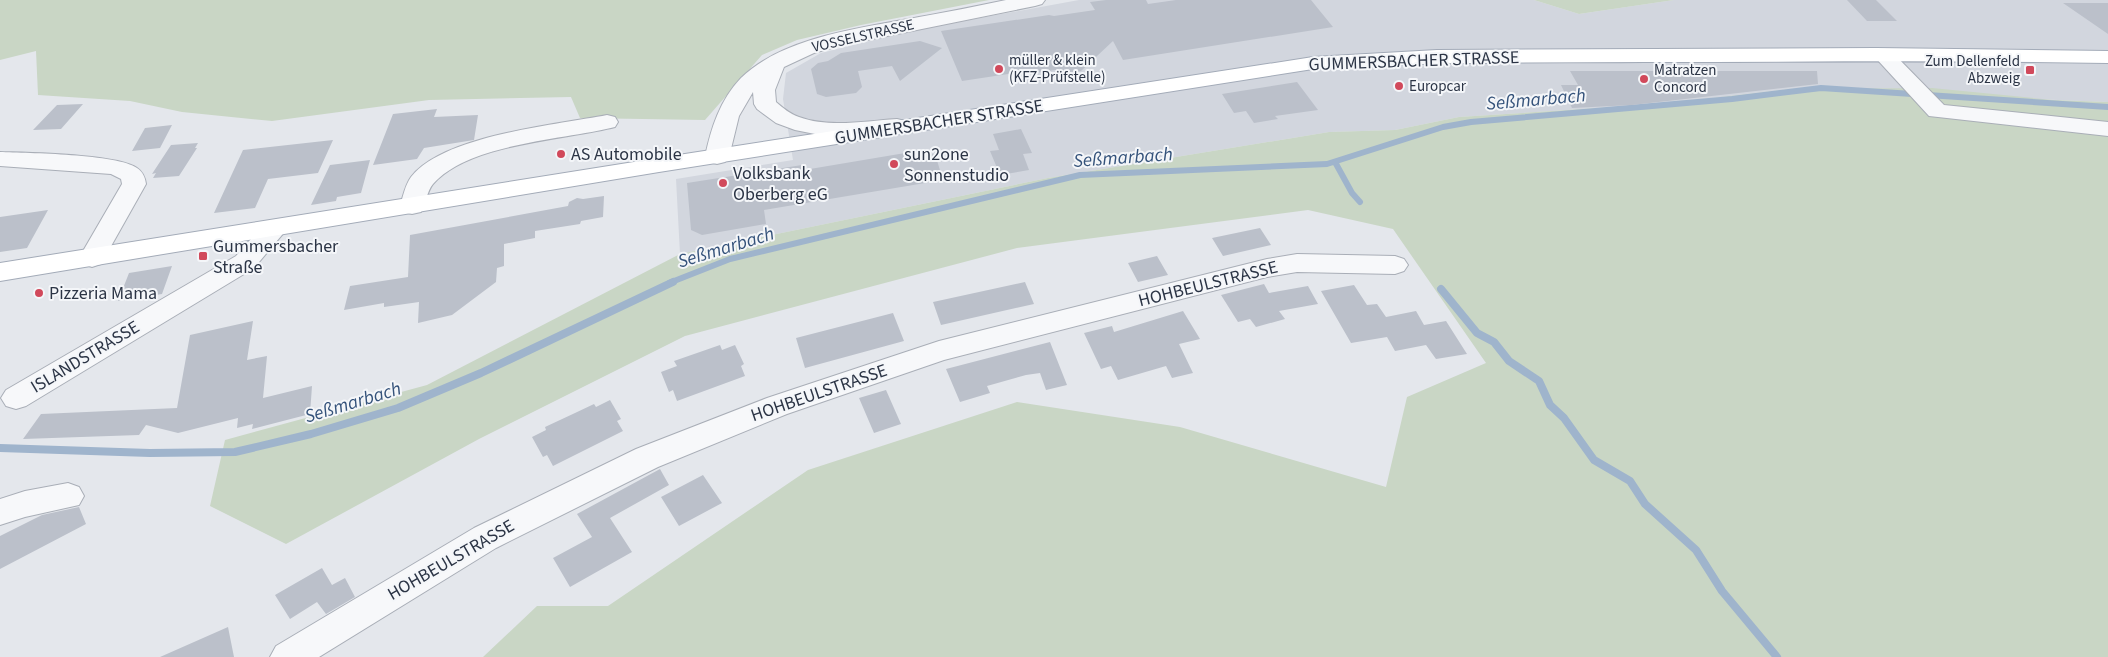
<svg xmlns="http://www.w3.org/2000/svg" width="2108" height="657" font-family="'Source Sans 3',sans-serif">
	<style>
		.built { fill: #d2d6de }
		.green { fill: #c9d6c5 }
		.lines { fill: none; stroke-linecap: round; stroke-linejoin: round }
		.stream-far1 { stroke: #9fb4cc; stroke-width: 6 }
		.stream { stroke: #9fb4cc; stroke-width: 8 }
		.building { fill: #bbc0ca }
		.minor-casing { stroke: #a9aeb7; stroke-width: 2 }
		.major-casing { stroke: #a3abb8; stroke-width: 2 }
		.minor { fill: #f7f8fa; fill-rule: evenodd }
		.major { fill: #fff; fill-rule: evenodd }
		.poi-dot { fill: #d1495b; stroke: #f4f6f9; stroke-width: 2 }
		.labels { text-anchor: middle; dominant-baseline: central; stroke-width: 4; stroke-linejoin: round; paint-order: stroke }
		.far-street-label { font-size: 15px; fill: #2b3445; stroke: #f4f6f9 }
		.far-poi-label { font-size: 15px; fill: #2b3445; stroke: #f4f6f9; text-anchor: start }
		.street-label { font-size: 18px; fill: #2b3445; stroke: #f4f6f9 }
		.poi-label { font-size: 18px; fill: #2b3445; stroke: #f4f6f9; text-anchor: start }
		.water-label { font-size: 19px; font-style: italic; fill: #34527a; stroke: #f4f6f9 }
	</style>
	<rect width="100%" height="100%" fill="#e4e7ec"/>
	<path class="built" d="M1079 0H1534L1579 14 1674 0H2108V102L1791 89 1661 104 1459 117 1395 130 1329 132 1048 178 680 254 676 179 793 160 783 99 786 73 821 53 914 30Z"/>
	<path class="green" d="M0 0H989L861 25 797 40 762 55 705 120 580 118 571 97 429 100 272 121 182 112 130 101 38 95 36 51 0 60Z
		M1534 0H1674L1579 14Z
		M1932 88 2053 100 2108 102V657H483L537 606H608L808 470 1017 402 1180 427 1386 487 1407 397 1486 363 1393 229 1308 210 1017 248 685 336 479 439 286 544 210 506 225 440 427 385 680 254 1048 178 1329 132 1395 130 1459 117 1661 104 1791 89Z"/>
	<g class="lines">
		<path class="stream-far1" d="M1335 162 1352 193 1360 202
			M669 283 730 259 1080 175 1327 164 1443 127 1471 122 1732 99 1821 88 2108 107"/>
		<path class="stream" d="M1441 289 1477 333 1494 342 1509 361 1539 381 1550 405 1564 418 1594 460 1630 481 1645 504 1696 550 1722 591 1777 657
			M0 448 150 453 235 452 311 434 398 408 481 373 673 282"/>
	</g>
	<path class="building" d="M1106 0H1146L1148 4 1176 0H1311L1333 27 1123 60 1113 41 1081 71 1067 74 1055 70 1022 75 1021 72 962 81 941 31 1049 15 1054 16 1095 10 1090 2Z
		M1847 0H1876L1897 21H1867Z
		M2063 3H2108V34Z
		M920 41 942 48 900 81 892 66 858 71 862 87 856 93 826 97 817 94 811 69 818 63 828 61 841 53Z
		M1570 71H1817L1818 84 1632 105 1572 108 1561 85H1578Z
		M1297 82 1318 110 1275 116 1278 119 1254 123 1246 111 1234 113 1222 94Z
		M83 104 61 129 33 130 57 105Z
		M437 109 434 117 478 115 474 140 424 148 417 159 373 165 393 114Z
		M172 125 160 148 132 151 145 128Z
		M1021 129 1032 153 1023 154 1029 170 1000 175 990 151 999 150 993 134Z
		M333 140 318 173 268 179 255 208 214 213 243 150Z
		M198 143 195 148H197L179 176 153 178 156 173 152 174 171 145Z
		M923 150 925 155 935 154 943 180 764 210 766 224 702 235 691 230 687 183 802 165 804 170Z
		M370 160 361 193 337 197 336 201 311 205 330 165Z
		M604 196 603 217 581 221 580 224 535 231V238L504 244V266L497 268 496 282 452 315 418 323 419 302 384 307V303L344 310 350 286 408 277 410 235 568 206 569 202 577 198 583 199Z
		M48 210 27 248 0 252V217Z
		M1260 228 1271 245 1223 256 1212 238Z
		M1157 256 1168 275 1138 282 1128 263Z
		M172 266 162 294 118 301 129 273Z
		M1025 282 1034 304 941 325 933 302Z
		M1264 284 1269 293 1308 286 1318 304 1279 311 1285 319 1256 327 1250 319 1238 322 1221 295Z
		M1354 285 1367 305 1377 304 1386 317 1416 311 1424 325 1446 321 1467 354 1436 359 1426 345 1395 351 1387 337 1351 343 1321 291Z
		M1183 311 1200 339 1179 344 1193 373 1172 378 1166 366 1118 380 1111 366 1101 369 1084 333 1112 326 1114 332Z
		M893 313 904 341 805 368 796 338Z
		M253 321 247 360 267 356 263 398 312 386 310 414 252 429 253 424 237 428 238 418 178 433 146 425 139 435 23 439 41 414 177 408 190 335Z
		M1050 342 1067 385 1046 390 1040 373 1026 375 987 386 990 393 960 402 946 369Z
		M720 345 722 350 735 345 744 364 741 366 745 376 677 401 673 390 669 392 661 372 677 366 674 361Z
		M886 390 901 424 874 433 859 398Z
		M610 400 621 419 617 421 623 431 553 466 547 455 543 457 532 437 546 430 545 427 575 413 594 404 596 407Z
		M660 469 669 485 610 518 632 552 570 587 553 558 592 537 577 514Z
		M703 475 722 503 679 526 661 497Z
		M79 507 86 524 0 569V536L42 515Z
		M322 568 332 585 345 578 355 597 326 614 317 602 290 619 275 595Z
		M228 627 234 657H160Z"/>
	<g class="lines">
		<defs>
			<path id="minor" d="M1006 0H1045L1042 4 1035 6 838 46 814 53 784 67 775 90 776 102C783 108 790 114 799 117 828 128 866 121 897 119L905 121 908 126 905 131 843 135 815 134 795 130 776 123 757 109 754 104 753 92 739 116 729 157 725 162 717 164 709 162 705 157C711 128 720 100 741 78 784 36 863 28 919 17 948 12 977 6 1006 0Z
				M1884 49 1891 51 1944 105 2108 122V136L1929 116 1873 55 1877 51Z
				M607 115 615 117 618 122 615 127C564 140 469 143 433 184 427 191 426 203 421 212L412 214 403 212 400 206C403 197 405 185 411 177 444 135 556 125 607 115Z
				M0 152C27 153 118 154 137 168 143 172 145 177 146 184L101 264 92 267 83 264 79 258 122 184 121 179 111 174 0 166Z
				M274 221 283 223 287 229 254 268 26 406 16 409 6 406 1 398 6 390 236 256 265 223Z
				M1297 254 1395 256 1404 259 1408 265 1404 271 1395 274 1297 272 1267 277 944 360 787 414 658 467 496 548 319 657H270L276 646 474 528 636 449 767 398 939 341 1267 259Z
				M68 483 79 487 84 496 79 505 25 517 0 525V499L25 491Z"/>
			<path id="major" d="M1876 48 2108 51V63C1953 60 1799 62 1644 62 1534 63 1423 61 1313 69L659 172 0 281V263L659 158 1313 57 1437 50Z"/>
		</defs>
		<use href="#minor" class="minor-casing"/>
		<use href="#major" class="major-casing"/>
		<use href="#minor" class="minor"/>
		<use href="#major" class="major"/>
	</g>
	<g class="poi-dot">
		<circle cx="999" cy="69" r="5"/>
		<rect x="2025" y="65" width="10" height="10" rx="2.5"/>
		<circle cx="1644" cy="79" r="5"/>
		<circle cx="1399" cy="86" r="5"/>
		<circle cx="561" cy="154" r="5"/>
		<circle cx="894" cy="164" r="5"/>
		<circle cx="723" cy="183" r="5"/>
		<rect x="198" y="251" width="10" height="10" rx="2.5"/>
		<circle cx="39" cy="293" r="5"/>
	</g>
	<g class="labels">
		<g class="far-street-label">
			<text transform="translate(863 36) rotate(-13)">VOSSELSTRASSE</text>
		</g>
		<g class="far-poi-label">
			<text x="1009" y="60">müller &amp; klein<tspan x="1009" dy="17">(KFZ-Prüfstelle)</tspan></text>
			<text x="2020" y="61" text-anchor="end">Zum Dellenfeld<tspan x="2020" dy="17">Abzweig</tspan></text>
			<text x="1654" y="70">Matratzen<tspan x="1654" dy="17">Concord</tspan></text>
			<text x="1409" y="86">Europcar</text>
		</g>
		<g class="street-label">
			<text transform="translate(1414 61) rotate(-2)">GUMMERSBACHER STRASSE</text>
			<text transform="translate(939 122) rotate(-9)">GUMMERSBACHER STRASSE</text>
			<text transform="translate(1208 284) rotate(-14)">HOHBEULSTRASSE</text>
			<text transform="translate(85 357) rotate(-31)">ISLANDSTRASSE</text>
			<text transform="translate(819 393) rotate(-19)">HOHBEULSTRASSE</text>
			<text transform="translate(451 560) rotate(-30)">HOHBEULSTRASSE</text>
		</g>
		<g class="poi-label">
			<text x="571" y="154">AS Automobile</text>
			<text x="904" y="154">sun2one<tspan x="904" dy="21">Sonnenstudio</tspan></text>
			<text x="733" y="173">Volksbank<tspan x="733" dy="21">Oberberg eG</tspan></text>
			<text x="213" y="246">Gummersbacher<tspan x="213" dy="21">Straße</tspan></text>
			<text x="49" y="293">Pizzeria Mama</text>
		</g>
		<g class="water-label">
			<text transform="translate(1536 100) rotate(-5)">Seßmarbach</text>
			<text transform="translate(1123 158) rotate(-4)">Seßmarbach</text>
			<text transform="translate(726 248) rotate(-17)">Seßmarbach</text>
			<text transform="translate(353 403) rotate(-17)">Seßmarbach</text>
		</g>
	</g>
</svg>
